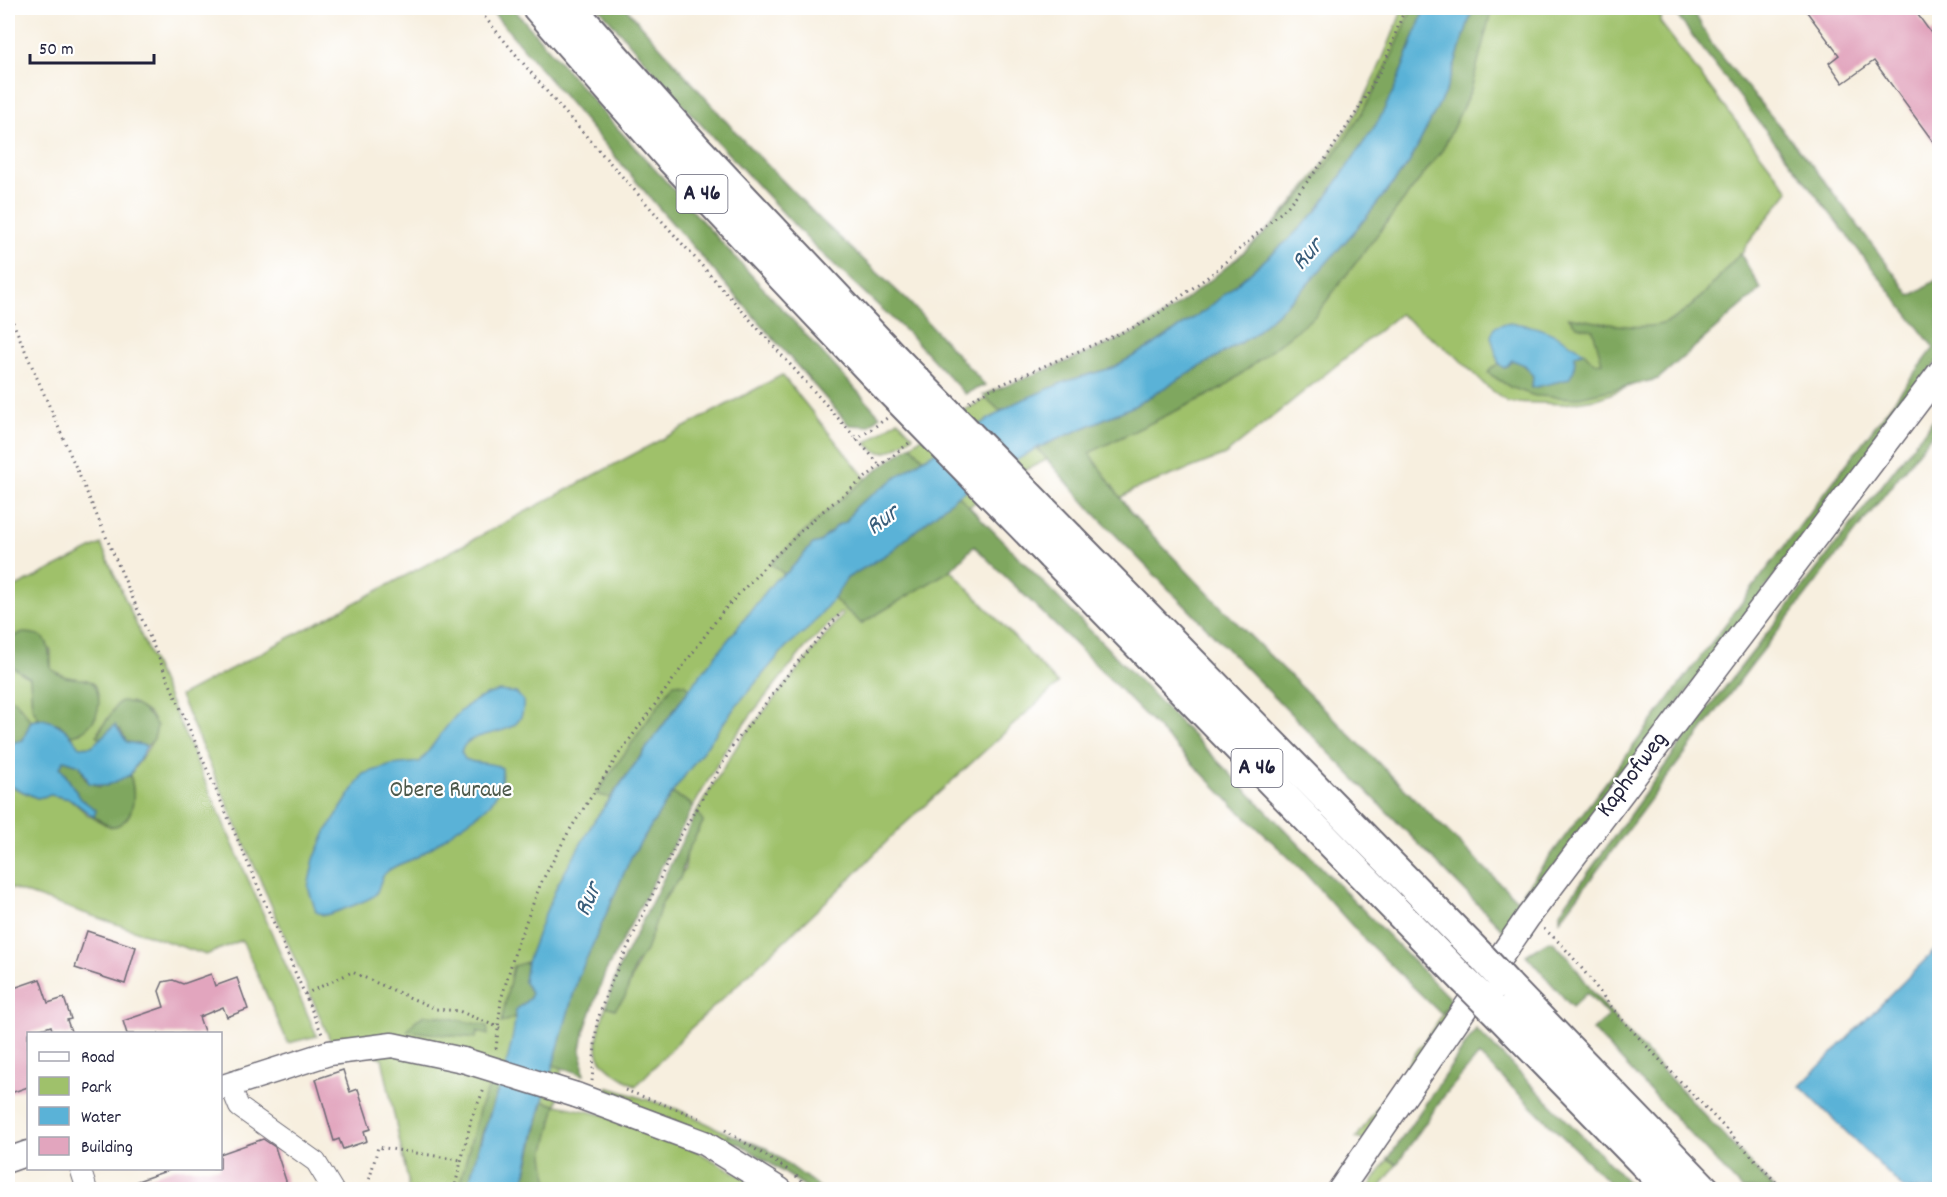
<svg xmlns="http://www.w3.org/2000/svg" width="1947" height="1197" font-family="Dekko,sans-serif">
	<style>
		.green { fill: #9fc16b; stroke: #607253; stroke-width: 1.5 }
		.forest { fill: #7fa75f; stroke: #50644d; stroke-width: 1.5 }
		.water { fill: #5ab2d7; stroke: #3e6a89; stroke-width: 1.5 }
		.building { fill: #e2a5be }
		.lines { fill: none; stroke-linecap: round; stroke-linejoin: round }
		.minor-casing { stroke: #6d6a74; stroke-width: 22 }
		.major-casing { stroke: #6d6a74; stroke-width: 27 }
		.highway-casing { stroke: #6d6a74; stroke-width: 32 }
		.path { stroke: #6d6a74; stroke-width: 3; stroke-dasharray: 1.5 4.5; stroke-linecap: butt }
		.minor { stroke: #fff; stroke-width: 20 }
		.major { stroke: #fff; stroke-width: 24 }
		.highway { stroke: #fff; stroke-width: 28 }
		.major-bridge-casing { stroke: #6d6a74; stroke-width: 27; stroke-linecap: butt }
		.highway-bridge-casing { stroke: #6d6a74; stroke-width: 32; stroke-linecap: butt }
		.major-bridge { stroke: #fff; stroke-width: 24 }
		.highway-bridge { stroke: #fff; stroke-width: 28 }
		.labels { text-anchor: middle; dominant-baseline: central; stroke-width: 4.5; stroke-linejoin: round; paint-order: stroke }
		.shield { fill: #fff; stroke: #646476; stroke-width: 1.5 }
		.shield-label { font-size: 22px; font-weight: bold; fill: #22223b }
		.street-label { font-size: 24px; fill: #22223b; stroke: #fff }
		.park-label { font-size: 24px; fill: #4e5a4c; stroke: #fff }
		.water-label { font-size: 26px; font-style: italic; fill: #385c79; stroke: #fff }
	</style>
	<rect width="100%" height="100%" fill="#fff"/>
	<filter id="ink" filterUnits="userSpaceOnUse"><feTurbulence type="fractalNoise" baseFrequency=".0167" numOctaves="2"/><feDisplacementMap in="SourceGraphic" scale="12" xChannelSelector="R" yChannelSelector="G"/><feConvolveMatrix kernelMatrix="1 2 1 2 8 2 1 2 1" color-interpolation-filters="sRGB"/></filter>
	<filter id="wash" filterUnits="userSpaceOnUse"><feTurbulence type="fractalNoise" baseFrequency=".008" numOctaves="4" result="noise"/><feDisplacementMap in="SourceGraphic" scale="24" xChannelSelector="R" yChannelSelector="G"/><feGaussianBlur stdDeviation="1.35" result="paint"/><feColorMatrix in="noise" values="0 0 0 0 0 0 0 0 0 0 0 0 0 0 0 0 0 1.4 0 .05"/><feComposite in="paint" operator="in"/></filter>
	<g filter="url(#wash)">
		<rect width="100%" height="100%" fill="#f7efdf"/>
		<path class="green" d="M1403 8H1662L1660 22 1789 191 1746 246 1715 307 1635 384 1600 398 1565 404 1508 402 1486 386 1457 357 1400 314 1225 455 1133 490 1115 501 1073 447 1013 476 988 492 881 576 852 612 861 623 951 570 1058 684 897 831 851 878 688 1031 636 1086C591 1060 591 1056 606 1006L615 1009 628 988 662 903 685 869 687 852 703 822 697 811 740 741 843 614 840 613 804 649 750 716 724 752 692 809 690 804 646 871 562 1067 557 1105 615 1117 664 1133 765 1189H408V1181L382 1058 331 1042 180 696 782 375 867 480C904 448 954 412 999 393 1041 374 1088 361 1129 339 1222 288 1308 199 1360 107 1377 76 1390 41 1403 8Z
			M898 420 913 436C897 447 882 463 866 443Z
			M101 544 317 1036 288 1043 242 940 206 955 8 887V785L37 798 51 795 70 799 88 815 110 827C127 808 139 802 130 775 139 758 166 735 151 716 146 710 137 707 131 702L109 717 98 731 101 740 92 746 80 747 71 735 80 733 96 717 87 680 69 679 51 669V650L13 635 8 639V591Z
			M8 664 30 678 32 707 39 719 31 721 15 700 8 699Z
			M1452 1001 1456 1006 1366 1141 1356 1138Z
			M607 1087 677 1109 731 1135 720 1140 609 1097Z
			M1388 1159 1397 1164 1379 1189 1367 1190Z"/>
		<path class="forest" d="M489 8H513L609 119 880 416 869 426 849 425 658 207Z
			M599 8H626L741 138 821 220 910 303 985 385 965 394 912 337 813 245 681 103Z
			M1412 8H1425L1396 85 1379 121 1317 211 1287 241 1206 310 1150 347 1112 368 1067 381 1000 411 983 395C1034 374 1089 355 1139 330 1165 317 1189 296 1213 278 1311 200 1367 124 1412 8Z
			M1473 8H1492L1471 90 1443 149 1315 316 1223 388 1089 453 1132 514 1228 614 1517 900 1934 348 1671 8H1692L1713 46 1816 170 1911 296 1939 278V359L1505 932 1092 511 1037 448 1134 406 1252 336 1305 287 1360 225 1409 163 1447 88Z
			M1740 253 1761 289 1658 379 1575 398 1535 396 1510 387 1488 373 1492 367 1499 365 1505 368 1512 360C1523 362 1527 367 1533 376L1532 387 1574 370 1575 355 1584 352 1594 363 1602 362 1593 330 1577 326 1568 317C1595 321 1639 332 1665 323 1691 314 1721 274 1740 253Z
			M1939 412V425L1750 667 1560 920V912L1674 753Z
			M911 445 924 459 855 507 846 522 838 525 820 542 813 544 788 572 784 574 771 564C815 520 860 481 911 445Z
			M958 495 1452 1001 1441 1014 1365 940 1301 869 1233 805 1094 663 974 546 951 570 861 624C854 614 838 607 834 598L847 578 889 553Z
			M21 633C52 632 48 646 51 669 63 679 72 677 86 680 100 682 101 705 96 716 91 726 83 733 71 735L59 724 39 719 32 707 30 678 8 664V639Z
			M674 683 684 684 690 688 610 798 596 794Z
			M8 699 15 700 31 721 23 740 8 744Z
			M122 701C136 702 150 714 157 726L154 739 147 746 127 742 120 729 101 740 97 735 118 703Z
			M64 760 80 765 85 779 99 787 130 775C136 795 136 823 111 827L94 817 96 810 81 800 60 766Z
			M672 793 690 803 692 809 605 973 585 1029 581 1049 584 1075 553 1065 578 978 631 857Z
			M697 811 703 822 687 852 680 879 668 892 662 903 646 951 635 965 625 997 615 1009 606 1006 617 972Z
			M1547 942H1553L1569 958 1592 991 1622 1027 1774 1189H1742L1593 1030 1608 1016 1587 993 1572 1007 1526 955Z
			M527 962 524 982 531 992 530 998 516 1010 515 1017 501 1023 513 966Z
			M425 1015 440 1016 487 1026 488 1035 477 1031 476 1038 407 1031 416 1020Z
			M1476 1029 1635 1189H1616L1479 1055 1444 1096 1397 1164 1388 1159Z
			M490 1085 499 1087 481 1137 468 1189 458 1190 480 1107Z
			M543 1101 556 1105 544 1155 549 1189 522 1190Z
			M731 1135 766 1148 822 1189H809L740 1144 720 1140Z"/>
		<path class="water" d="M1425 8H1473L1447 88 1409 163 1360 225 1305 287 1252 336 1201 366 1134 406 1037 448 958 495 889 553 847 578 834 598 808 629 786 647 736 706 672 793 631 857 578 978 539 1114 522 1189 468 1190C479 1128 512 1073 516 1010L530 998 531 992 524 982 527 962 544 916 558 884 594 821 690 688 775 580 788 572 813 544 820 542 838 525 846 522 855 507 917 463 1015 403 1067 381 1112 368 1150 347 1206 310 1287 241 1317 211 1379 120 1396 85Z
			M1505 323C1537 323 1558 335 1584 352L1575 355 1574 370 1569 379 1532 388 1533 376 1525 365 1512 360 1505 368 1499 365 1491 336 1495 327Z
			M499 691 516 693 523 700C528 745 469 723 461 752L465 759C477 765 489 761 502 768 503 805 476 815 451 833 439 842 430 850 417 857 408 862 396 864 388 871 379 877 381 887 375 895 372 899 330 915 324 915 321 914 319 913 316 912L308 887 314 859 327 830 363 774 392 765 420 762C446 730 456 702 499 691Z
			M43 719C61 723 70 733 80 747L92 746 115 725 127 742 147 746 130 775 106 786 89 783 80 765 64 760 60 767 81 799 96 810 94 817 70 799 51 795 37 798 8 785V744L23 740 31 721Z
			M1939 946V1189H1904L1800 1086Z"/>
		<g id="blocks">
			<path class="building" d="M1804 8H1913L1931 33 1940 27V151L1874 61 1843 83 1829 63 1839 55Z
				M87 931 136 947 125 984 75 968Z
				M211 974 215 986 237 978 248 1009 227 1017 223 1007 199 1017 205 1034H127L123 1021 164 1007 159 991 163 982 173 980 183 984Z
				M40 979 48 1003 64 998 71 1019 67 1020 72 1034H53L51 1026 28 1033V1087L8 1094V990Z
				M343 1070 350 1092 358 1089 371 1129 364 1131 367 1141 343 1149 339 1139 334 1141 316 1079Z
				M263 1139 275 1147 289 1190H121L120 1187 175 1168H220V1154Z"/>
		</g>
	</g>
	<g filter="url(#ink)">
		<use href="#blocks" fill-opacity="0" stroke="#6d6a74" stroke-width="1.5"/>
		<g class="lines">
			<defs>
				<path id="minor" d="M230 1085 239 1107 316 1162 333 1190
					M80 1168 87 1190"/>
				<path id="major" d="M220 1088 329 1053 392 1045 463 1060
					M576 1095 704 1143 780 1190
					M8 1160 28 1153
					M1340 1190 1528 917 1940 372"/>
				<path id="highway" d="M537 8 671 160 873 374
					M572 8 696 147 893 356
					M1070 537 1482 957
					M1051 556 1464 980
					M1508 985 1706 1190
					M1492 1008 1669 1190"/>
			</defs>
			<use href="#minor" class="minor-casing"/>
			<use href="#major" class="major-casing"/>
			<use href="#highway" class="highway-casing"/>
			<path class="path" d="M477 8 553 99 879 464
				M8 311 322 1034
				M969 402 982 393 1148 321 1213 273 1287 207 1326 158 1358 110 1385 62 1405 8
				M856 440 887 418
				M1544 929C1576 954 1599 995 1628 1026 1679 1081 1732 1134 1783 1190
				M305 994 352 972 436 1009 459 1011 500 1028
				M496 1049 501 1000 517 945 541 883 569 831 619 754 723 611 771 560 818 515 909 443
				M592 1081 597 1022 608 989 679 838 734 744 796 664 839 615
				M625 1090 703 1119
				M725 1130 788 1170
				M796 1176 813 1190
				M368 1185 378 1147 461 1160
				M454 1190 472 1117 485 1087"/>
			<use href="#minor" class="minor"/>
			<use href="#major" class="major"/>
			<use href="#highway" class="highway"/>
			<defs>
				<path id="major-bridge" d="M463 1060 576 1095"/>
				<path id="highway-bridge" d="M893 356 1070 537
					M873 374 1051 556
					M1482 957 1508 985
					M1464 980 1492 1008"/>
			</defs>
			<use href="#major-bridge" class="major-bridge-casing"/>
			<use href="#highway-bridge" class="highway-bridge-casing"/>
			<use href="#major-bridge" class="major-bridge"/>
			<use href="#highway-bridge" class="highway-bridge"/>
		</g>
	</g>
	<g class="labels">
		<g class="shield">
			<rect x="676.5" y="175" width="51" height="38" rx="4.5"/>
			<rect x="1231.5" y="749" width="51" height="38" rx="4.5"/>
		</g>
		<g class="shield-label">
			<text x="702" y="194">A 46</text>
			<text x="1257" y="768">A 46</text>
		</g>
		<g class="street-label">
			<text transform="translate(1633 775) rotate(-53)">Kaphofweg</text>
		</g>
		<g class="park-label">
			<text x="451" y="791">Obere Ruraue</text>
		</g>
		<g class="water-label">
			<text transform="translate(1308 255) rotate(-48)">Rur</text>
			<text transform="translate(883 521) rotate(-36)">Rur</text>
			<text transform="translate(589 900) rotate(-66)">Rur</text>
		</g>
	</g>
	<rect width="1947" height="1197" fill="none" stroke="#fff" stroke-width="30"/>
	<rect x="27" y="1032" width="195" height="138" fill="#ffffff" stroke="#a7a7b1" stroke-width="1.5"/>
	<rect x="39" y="1052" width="30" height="9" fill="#ffffff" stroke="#a7a7b1" stroke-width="1.5"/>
	<text x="81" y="1062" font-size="18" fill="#22223b">Road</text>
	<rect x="39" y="1077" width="30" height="18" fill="#9fc16b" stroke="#a7a7b1" stroke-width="1.5"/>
	<text x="81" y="1092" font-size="18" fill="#22223b">Park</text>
	<rect x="39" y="1107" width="30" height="18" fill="#5ab2d7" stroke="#a7a7b1" stroke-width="1.5"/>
	<text x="81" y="1122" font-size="18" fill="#22223b">Water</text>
	<rect x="39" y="1137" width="30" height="18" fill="#e2a5be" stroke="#a7a7b1" stroke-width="1.5"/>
	<text x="81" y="1152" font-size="18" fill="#22223b">Building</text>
	<path d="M30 54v9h124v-9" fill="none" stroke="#22223b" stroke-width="3"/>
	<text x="39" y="54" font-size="18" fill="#22223b" stroke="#ffffff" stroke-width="4.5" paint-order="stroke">50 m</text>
</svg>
